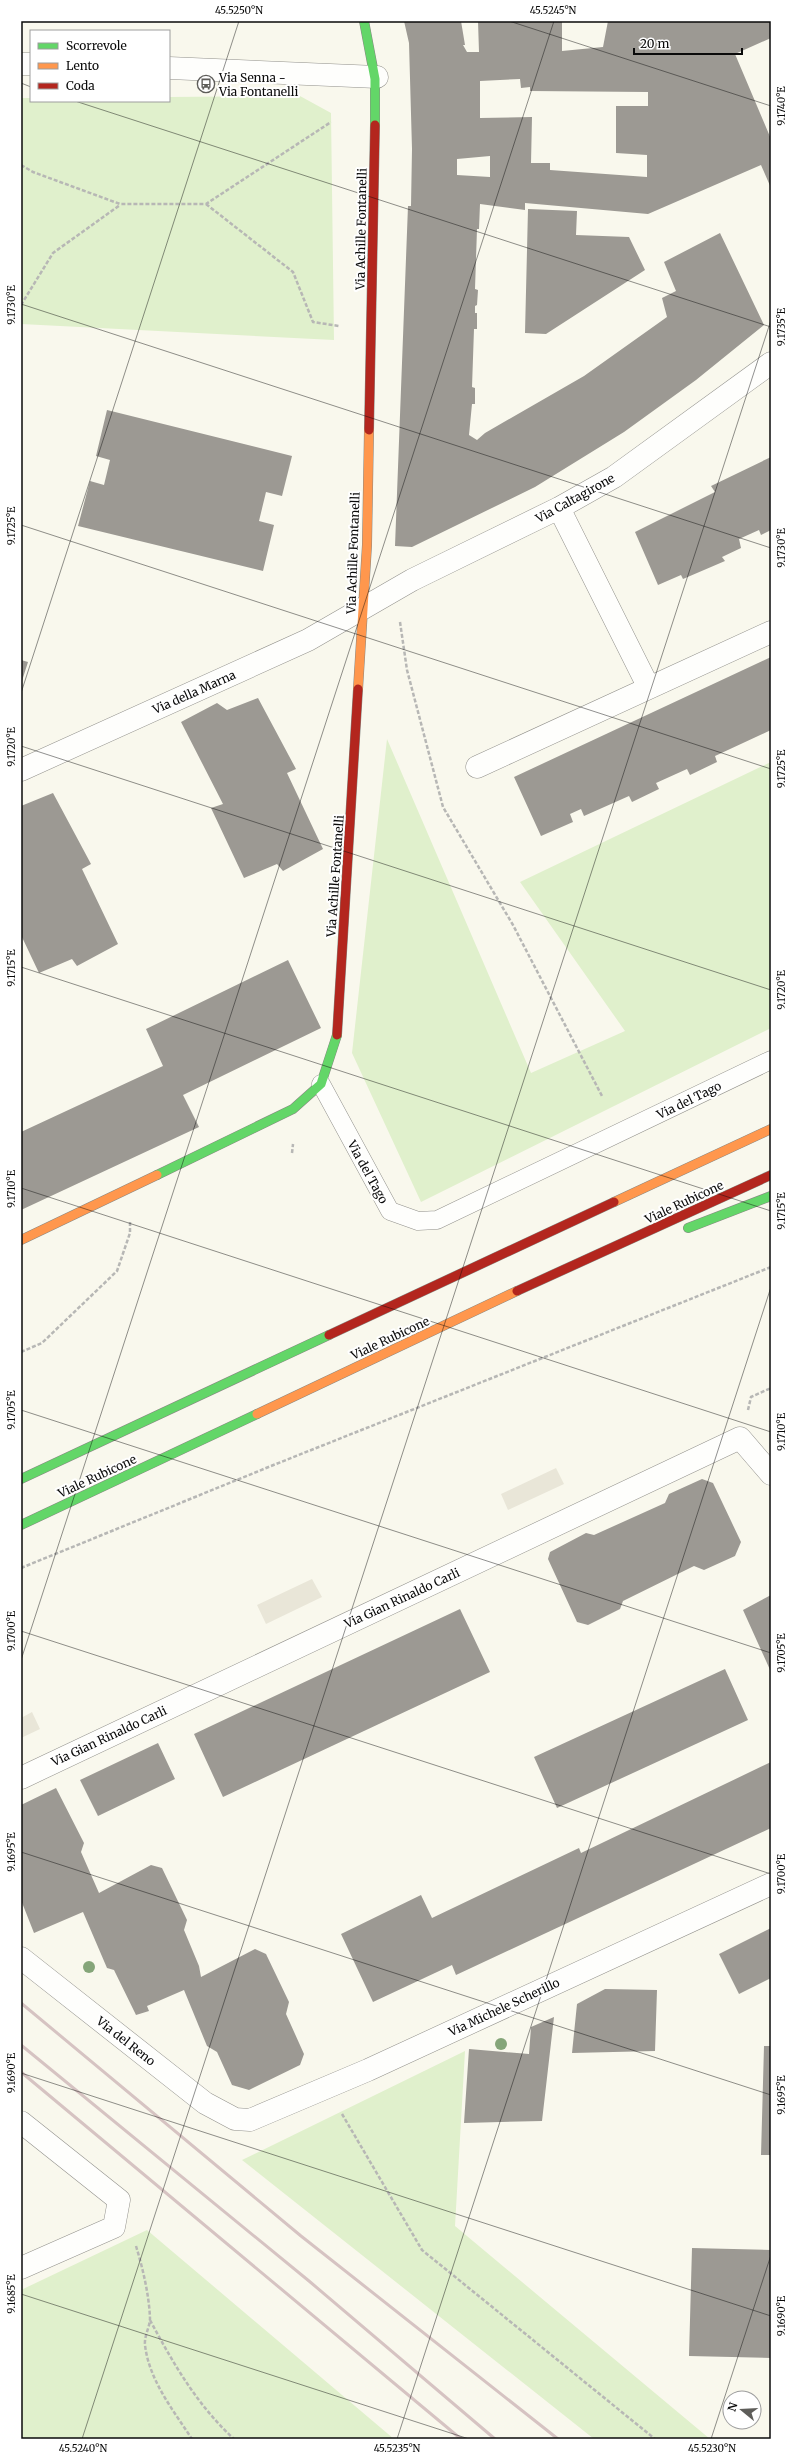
<svg xmlns="http://www.w3.org/2000/svg" width="792" height="2460" font-family="Merriweather,serif">
	<style>
		.green { fill: #e0f0cc }
		.plaza { fill: #e9e6d8 }
		.building { fill: #9c9993; fill-rule: evenodd }
		.lines { fill: none; stroke-linecap: round; stroke-linejoin: round }
		.lane-casing { stroke: #92918c; stroke-width: 19 }
		.street-casing { stroke: #92918c; stroke-width: 23 }
		.fast-casing { stroke: #888883; stroke-width: 10 }
		.slow-casing { stroke: #888883; stroke-width: 10 }
		.jam-casing { stroke: #888883; stroke-width: 10 }
		.path { stroke: #b7b7b5; stroke-width: 2.5; stroke-dasharray: 4 2; stroke-linecap: butt }
		.lane { stroke: #fefefc; stroke-width: 18 }
		.street { stroke: #fefefc; stroke-width: 22 }
		.fast { stroke: #63d668; stroke-width: 9 }
		.slow { stroke: #ff974d; stroke-width: 9 }
		.jam { stroke: #b3261e; stroke-width: 9 }
		.rail { stroke: #d6c3c2; stroke-width: 3 }
		.tree { fill: #85a579 }
		.ticks { fill: none; stroke: #0a0a0a; stroke-width: 1; stroke-opacity: 0.45 }
		.labels { text-anchor: middle; dominant-baseline: central; stroke-width: 4; stroke-linejoin: round; paint-order: stroke }
		.poi-label { font-size: 12px; fill: #0a0a0a; stroke: #fff; text-anchor: start }
		.street-label { font-size: 12px; fill: #0a0a0a; stroke: #fff }
		.neatline { fill: none; stroke: #0a0a0a; stroke-width: 1.5 }
		.ticks-label { font-size: 10px; text-anchor: middle; fill: #0a0a0a }
	</style>
	<rect width="100%" height="100%" fill="#f9f8ed"/>
	<path class="green" d="M300 96 331 113 334 340 21 324V98H31V101H169V97Z
		M387 739 531 1073 625 1031 520 882 771 762V1028L421 1202 352 1053Z
		M465 2051 455 2226 710 2439H594L242 2160Z
		M147 2230 394 2439H21V2290Z"/>
	<path class="plaza" d="M556 1468 564 1484 508 1510 501 1494Z
		M312 1579 322 1597 266 1624 257 1605Z
		M32 1712 40 1729 21 1738V1718Z"/>
	<path class="building" d="M404 21H461L465 45H463L467 52H479L478 21H562V51L603 47 608 21H771V38L735 54 771 139V188L761 165 648 214 525 203V210L480 204 479 229H477L475 289 478 290 477 305 475 306V313H477V329H474L472 387 475 388V404H472L469 435 477 440 485 433 584 376 667 317 662 298 676 291 664 262 720 233 764 325 696 380 624 432 535 487 412 547 395 546 408 206H411L412 149 409 43ZM520 79 521 88 530 87V91L648 92V106H616V153L647 155V177L550 170V163H531L532 117 480 118V81ZM490 156V177L457 175V159Z
		M528 209 577 211 576 235 629 237 645 270 546 334 525 333Z
		M107 410 292 456 282 496 266 492 259 521 274 525 263 571 78 526 90 481 104 485 110 460 96 456Z
		M771 457V530L761 535 759 530 739 539 741 548 722 557 725 561 683 579 681 575 658 585 635 532 715 492 711 486Z
		M771 657V730L715 756 717 762 690 775 687 769 656 783 659 789 632 802 629 796 584 816 581 809 570 814 573 822 541 836 514 777Z
		M21 660 28 662 21 684Z
		M258 698 296 769 287 773 323 849 283 871 277 864 244 878 211 808 223 804 181 722 217 703 227 710Z
		M53 793 91 864 82 869 118 944 77 966 72 959 39 973 21 935V806Z
		M288 960 321 1028 183 1095 199 1127 21 1210V1132L163 1066 146 1029Z
		M702 1479 713 1483 741 1542 735 1556 704 1570 694 1566 623 1601 620 1609 588 1625 577 1622 548 1559 550 1552 586 1533 594 1535 665 1503 669 1494Z
		M771 1595V1672L743 1610Z
		M460 1609 490 1672 223 1797 194 1734Z
		M725 1669 748 1720 557 1808 534 1757Z
		M158 1743 175 1779 98 1816 80 1780Z
		M771 1762V1828L456 1975 452 1965 373 2002 341 1934 421 1895 432 1918 579 1848 581 1853Z
		M56 1788 84 1843 81 1852 99 1893 151 1865 162 1868 187 1920 184 1930 199 1966 201 1977 255 1949 266 1954 289 2002 286 2014 304 2054 300 2065 249 2090 232 2085 217 2052 207 2046 184 1990 147 2006 149 2011 136 2015 114 1970 107 1968 83 1912 34 1933 21 1900V1805Z
		M771 1928V1978L739 1994 719 1954Z
		M605 1989 657 1990 655 2051 572 2053 577 2004Z
		M554 2017 542 2121 464 2123 469 2049 529 2054 531 2027Z
		M764 2046H771V2155H761Z
		M692 2248 771 2250V2358L689 2356Z"/>
	<g class="lines">
		<defs>
			<path id="lane" d="M321 1084 390 1211 418 1221 437 1220 771 1060"/>
			<path id="street" d="M21 64H31
				M169 68 377 77
				M559 508 649 688
				M477 767 771 632
				M21 770 308 640 412 580 559 508 614 477 771 363
				M21 1778 740 1438 771 1474
				M21 1958 205 2103 235 2119 250 2120 368 2070 771 1884
				M21 2122 119 2200 114 2227 21 2268"/>
			<path id="fast" d="M364 21 375 79V125
				M157 1175 293 1109 321 1084 337 1035
				M688 1228 771 1196
				M21 1479 329 1335
				M21 1525 257 1414"/>
			<path id="slow" d="M358 689 367 545 369 430
				M614 1202 771 1129
				M21 1240 157 1175
				M257 1414 517 1291"/>
			<path id="jam" d="M369 430 375 125
				M337 1035 358 689
				M517 1291 771 1175
				M329 1335 614 1202"/>
		</defs>
		<use href="#lane" class="lane-casing"/>
		<use href="#street" class="street-casing"/>
		<use href="#fast" class="fast-casing"/>
		<use href="#slow" class="slow-casing"/>
		<use href="#jam" class="jam-casing"/>
		<path class="path" d="M21 165 33 172 120 204H206L331 122
			M206 204 293 272 313 322 339 326
			M21 305 53 253 120 205
			M400 622 407 670 443 807 513 925 602 1096
			M292 1153 293 1144
			M21 1352 42 1343 117 1271 130 1233V1220
			M748 1410 751 1397 771 1388
			M21 1568 271 1466 771 1267
			M342 2114 422 2250 655 2439
			M136 2246C143 2269 149 2295 150 2318 150 2327 144 2336 145 2345 149 2380 173 2410 192 2439
			M150 2320C173 2363 197 2405 234 2439"/>
		<use href="#lane" class="lane"/>
		<use href="#street" class="street"/>
		<use href="#fast" class="fast"/>
		<use href="#slow" class="slow"/>
		<use href="#jam" class="jam"/>
		<path class="rail" d="M21 2003 301 2236 558 2439
			M21 2045 309 2281 495 2439
			M21 2072 461 2439"/>
	</g>
	<g class="tree">
		<circle cx="89" cy="1967" r="6"/>
		<circle cx="501" cy="2044" r="6"/>
	</g>
	<path class="ticks" d="M509 21 771 106M21 83 31 87M75 101 771 327M21 304 771 548M21 525 771 769M21 693 239 21M21 746 771 990M21 967 771 1211M21 1188 771 1432M21 1410 771 1653M21 1631 771 1874M21 1660 554 21M21 1852 771 2095M21 2073 771 2316M21 2294 469 2439M82 2439 771 320M397 2439 771 1287M711 2439 771 2255"/>
	<defs>
		<symbol id="bus-ring" viewBox="-11 -11 22 22"><circle r="9.5" fill="#fff" stroke="#5e5d59" stroke-width="1.5"/><path d="M-5-6H5V4H4V6H2V4H-2V6H-4V4H-5ZM-3.5-4V0h7V-4ZM-3.5 1.2v1.5H-2V1.2ZM2 1.2v1.5H3.5V1.2Z" fill="#5e5d59"/></symbol>
	</defs>
	<g fill-rule="evenodd">
		<use href="#bus-ring" x="196" y="74" width="20" height="20"/>
	</g>
	<g class="labels">
		<g class="poi-label">
			<text x="219" y="77">Via Senna -<tspan x="219" dy="14">Via Fontanelli</tspan></text>
		</g>
		<g class="street-label">
			<text transform="translate(361 229) rotate(-89)">Via Achille Fontanelli</text>
			<text transform="translate(575 498) rotate(-29)">Via Caltagirone</text>
			<text transform="translate(353 553) rotate(-88)">Via Achille Fontanelli</text>
			<text transform="translate(194 692) rotate(-24)">Via della Marna</text>
			<text transform="translate(335 876) rotate(-86)">Via Achille Fontanelli</text>
			<text transform="translate(689 1100) rotate(-26)">Via del Tago</text>
			<text transform="translate(368 1172) rotate(61)">Via del Tago</text>
			<text transform="translate(684 1202) rotate(-25)">Viale Rubicone</text>
			<text transform="translate(390 1338) rotate(-25)">Viale Rubicone</text>
			<text transform="translate(97 1476) rotate(-25)">Viale Rubicone</text>
			<text transform="translate(402 1598) rotate(-25)">Via Gian Rinaldo Carli</text>
			<text transform="translate(109 1736) rotate(-25)">Via Gian Rinaldo Carli</text>
			<text transform="translate(504 2007) rotate(-25)">Via Michele Scherillo</text>
			<text transform="translate(126 2041) rotate(38)">Via del Reno</text>
		</g>
	</g>
	<rect width="792" height="2460" fill="none" stroke="#ffffff" stroke-width="44"/>
	<rect x="30" y="30" width="140" height="72" fill="#ffffff" stroke="#9d9d9d"/>
	<rect x="38" y="43" width="20" height="6" fill="#63d668" stroke="#9d9d9d"/>
	<text x="66" y="50" font-size="12" fill="#0a0a0a">Scorrevole</text>
	<rect x="38" y="63" width="20" height="6" fill="#ff974d" stroke="#9d9d9d"/>
	<text x="66" y="70" font-size="12" fill="#0a0a0a">Lento</text>
	<rect x="38" y="83" width="20" height="6" fill="#b3261e" stroke="#9d9d9d"/>
	<text x="66" y="90" font-size="12" fill="#0a0a0a">Coda</text>
	<g transform="translate(742 2410) rotate(288)"><circle r="19" fill="#ffffff" stroke="#9d9d9d"/>
	<path d="M0-3L7 15L0 10L-7 15Z" fill="#5e5d59"/>
	<text y="-6" font-size="11" font-weight="bold" text-anchor="middle" fill="#0a0a0a">N</text>
	</g>
	<path d="M634 48v6h108v-6" fill="none" stroke="#0a0a0a" stroke-width="2"/>
	<text x="640" y="48" font-size="12" fill="#0a0a0a" stroke="#ffffff" stroke-width="3" paint-order="stroke">20 m</text>
	<rect x="22" y="22" width="748" height="2416" class="neatline"/>
	<g class="ticks-label">
		<text x="239" y="14">45.5250°N</text>
		<text x="553" y="14">45.5245°N</text>
		<text transform="translate(781 106) rotate(-90)" y="4">9.1740°E</text>
		<text transform="translate(11 305) rotate(-90)" y="4">9.1730°E</text>
		<text transform="translate(781 327) rotate(-90)" y="4">9.1735°E</text>
		<text transform="translate(11 526) rotate(-90)" y="4">9.1725°E</text>
		<text transform="translate(781 548) rotate(-90)" y="4">9.1730°E</text>
		<text transform="translate(11 747) rotate(-90)" y="4">9.1720°E</text>
		<text transform="translate(781 769) rotate(-90)" y="4">9.1725°E</text>
		<text transform="translate(11 968) rotate(-90)" y="4">9.1715°E</text>
		<text transform="translate(781 990) rotate(-90)" y="4">9.1720°E</text>
		<text transform="translate(11 1189) rotate(-90)" y="4">9.1710°E</text>
		<text transform="translate(781 1211) rotate(-90)" y="4">9.1715°E</text>
		<text transform="translate(11 1410) rotate(-90)" y="4">9.1705°E</text>
		<text transform="translate(781 1432) rotate(-90)" y="4">9.1710°E</text>
		<text transform="translate(11 1631) rotate(-90)" y="4">9.1700°E</text>
		<text transform="translate(781 1653) rotate(-90)" y="4">9.1705°E</text>
		<text transform="translate(11 1852) rotate(-90)" y="4">9.1695°E</text>
		<text transform="translate(781 1874) rotate(-90)" y="4">9.1700°E</text>
		<text transform="translate(11 2073) rotate(-90)" y="4">9.1690°E</text>
		<text transform="translate(781 2095) rotate(-90)" y="4">9.1695°E</text>
		<text transform="translate(11 2294) rotate(-90)" y="4">9.1685°E</text>
		<text transform="translate(781 2316) rotate(-90)" y="4">9.1690°E</text>
		<text x="83" y="2452">45.5240°N</text>
		<text x="397" y="2452">45.5235°N</text>
		<text x="712" y="2452">45.5230°N</text>
	</g>
</svg>
